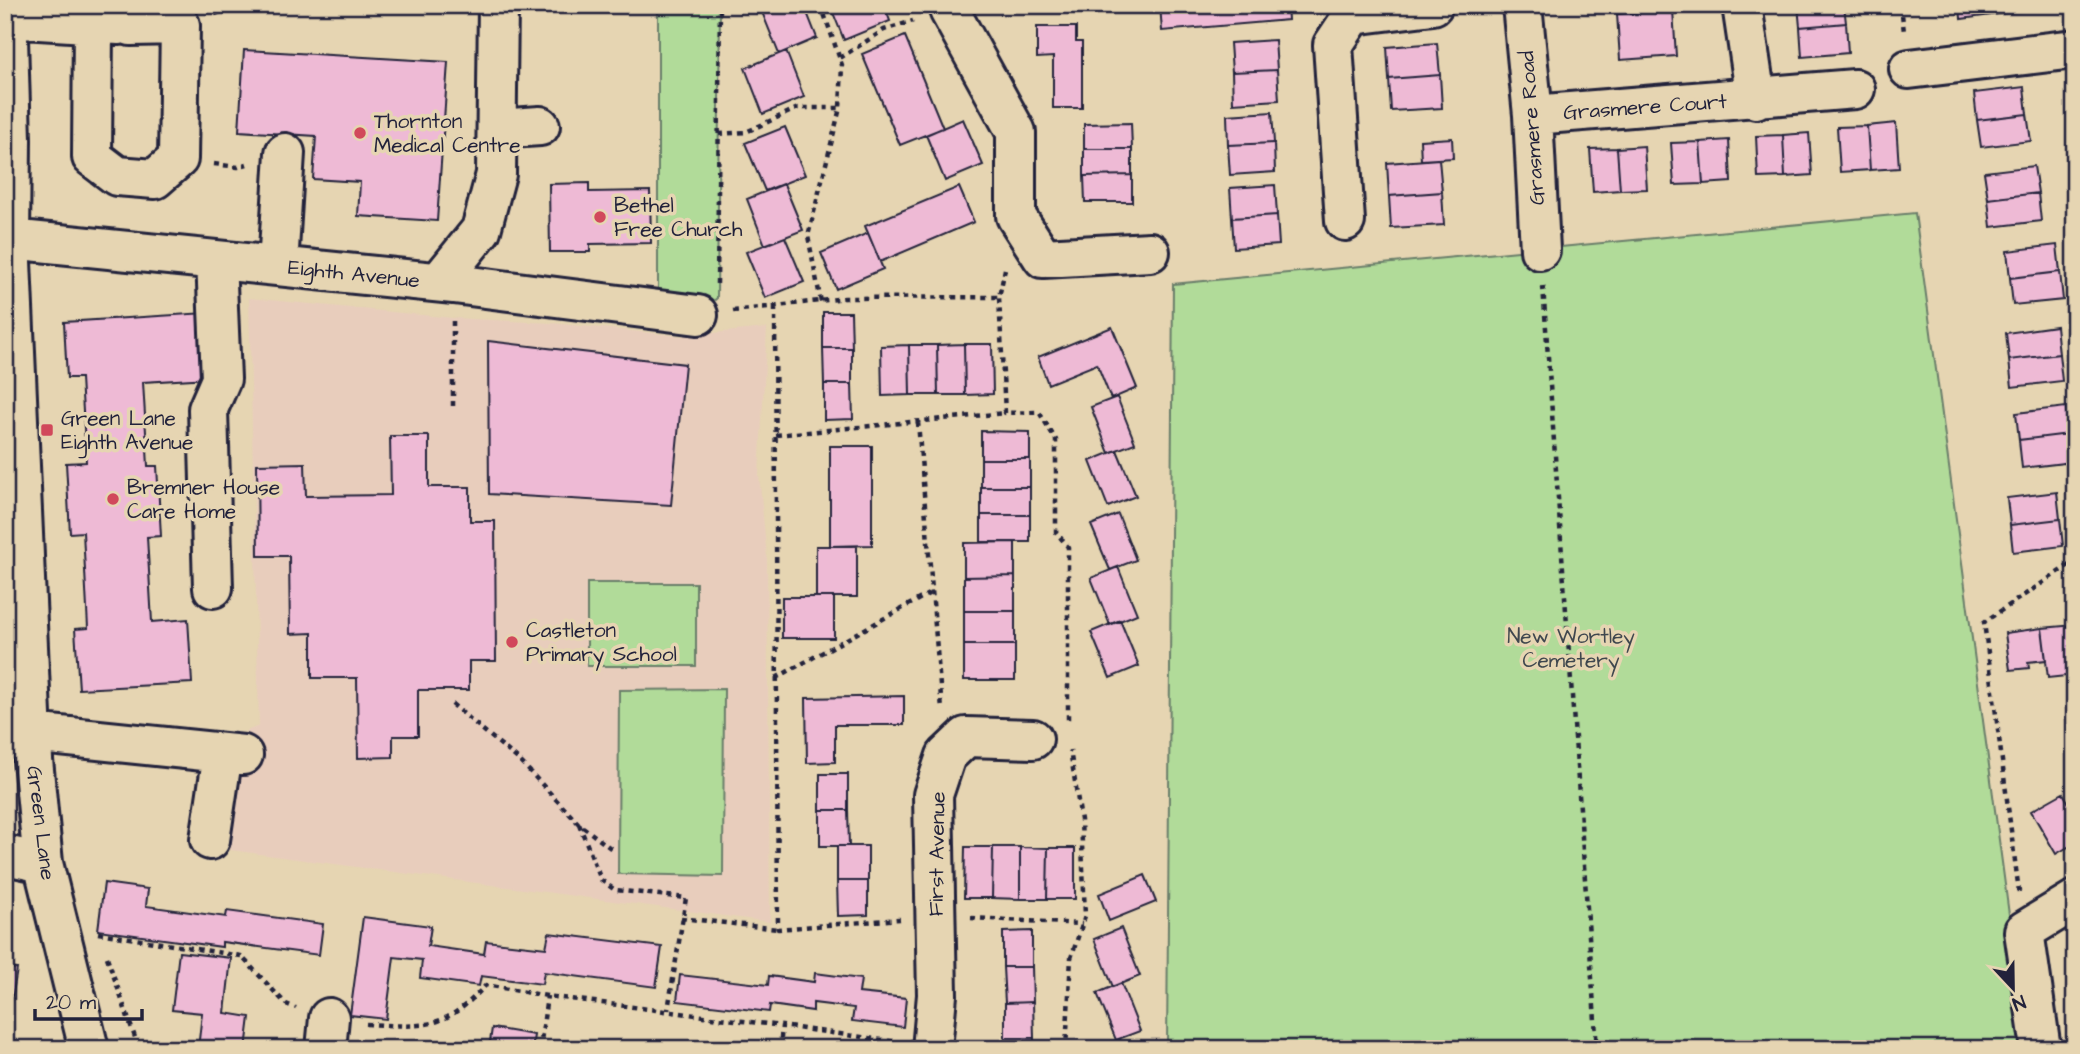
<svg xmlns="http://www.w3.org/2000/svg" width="2080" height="1054" font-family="'Architects Daughter',sans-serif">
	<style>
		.built { fill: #e8cdbc }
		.green { fill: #b1db99; stroke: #6a7e6a; stroke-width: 2 }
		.building { fill: #eebad5; stroke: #22223b; stroke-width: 2 }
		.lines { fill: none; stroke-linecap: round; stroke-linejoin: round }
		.minor-casing { stroke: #22223b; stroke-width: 44 }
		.path { stroke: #22223b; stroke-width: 4.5; stroke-dasharray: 5 5; stroke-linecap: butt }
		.minor { stroke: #e6d5b2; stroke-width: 38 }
		.poi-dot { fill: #d1495b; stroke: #e6d5b2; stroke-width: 2.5 }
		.labels { text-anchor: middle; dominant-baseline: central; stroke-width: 7; stroke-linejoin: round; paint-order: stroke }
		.street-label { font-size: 21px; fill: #22223b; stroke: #e6d5b2 }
		.poi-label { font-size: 21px; fill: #22223b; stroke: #e6d5b2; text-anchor: start }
		.park-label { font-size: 21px; fill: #3f474e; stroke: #e6d5b2 }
	</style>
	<rect width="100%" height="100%" fill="#e6d5b2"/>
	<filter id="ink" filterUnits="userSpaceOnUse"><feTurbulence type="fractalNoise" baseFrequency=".0143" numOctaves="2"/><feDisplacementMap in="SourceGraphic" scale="14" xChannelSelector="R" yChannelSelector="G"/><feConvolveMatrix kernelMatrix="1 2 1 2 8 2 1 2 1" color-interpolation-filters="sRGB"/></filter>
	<g filter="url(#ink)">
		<path class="built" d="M249 298 453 318 551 323 681 336 767 328 759 475 767 557 770 922 230 850 246 731 259 726Z"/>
		<path class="green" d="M658 5H720L717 298 698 315 658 310Z
			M1915 213 2027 1049H1167L1173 284Z
			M587 583H696V666H587Z
			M724 689 723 876 618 874 619 690Z"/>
		<path class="building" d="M765 5H804L817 38 779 54 760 7Z
			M830 5H884L890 21 844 40Z
			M1160 5H1287L1288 20 1162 31Z
			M1616 5H1673V10L1617 14Z
			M1798 5H1844L1846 23 1800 27Z
			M1960 5H2006L2007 13 1961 19Z
			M2006 5H2056V7L2007 13Z
			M1673 10 1676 56 1620 60 1617 14Z
			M1846 23 1848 53 1802 57 1800 27Z
			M1037 27H1076V42H1082V108H1053V57L1037 58Z
			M905 36 943 128 900 145 862 54Z
			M1275 40 1277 70 1232 72 1230 43Z
			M1437 43 1440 75 1389 79 1387 47Z
			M244 50 448 62 437 221 358 216 360 182 313 179 316 136 239 131Z
			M786 51 804 97 763 114 745 68Z
			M1277 70 1279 100 1233 103 1232 72Z
			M1440 75 1442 108 1391 111 1389 79Z
			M2024 87 2027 114 1977 120 1974 93Z
			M1272 112 1274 143 1228 145 1227 115Z
			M2027 114 2031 141 1981 147 1977 120Z
			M963 119 983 165 945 181 926 135Z
			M1131 123 1132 149H1084V124Z
			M1896 123 1899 168 1870 170 1867 126Z
			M1867 126 1870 170 1840 172 1837 127Z
			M785 127 805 175 765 191 745 143Z
			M1809 133 1812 175 1785 177 1783 135Z
			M1783 135 1785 177 1758 178 1756 136Z
			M1452 138 1453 158 1421 160 1420 140Z
			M1729 140 1731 182 1703 184 1700 142Z
			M1700 142 1703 184 1674 185 1671 143Z
			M1274 143 1275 172 1230 175 1228 145Z
			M1644 146 1647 189 1620 190 1617 148Z
			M1617 148 1620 190 1593 192 1590 149Z
			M1084 149H1132V175L1084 176Z
			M1439 159 1442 192 1389 196 1387 163Z
			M2034 166 2038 193 1988 199 1984 172Z
			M1132 175V202H1085L1084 176Z
			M589 183V192L650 191 651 243 590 244V252H550L549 184Z
			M784 184 803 230 765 245 747 199Z
			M1275 185 1277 215 1232 218 1230 188Z
			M959 187 974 222 880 262 865 226Z
			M1442 192 1444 225 1391 228 1389 196Z
			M2038 193 2041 221 1991 227 1988 199Z
			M1277 215 1279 245 1234 248 1232 218Z
			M868 233 883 269 836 289 821 253Z
			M785 237 804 282 765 298 746 252Z
			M2057 245 2060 272 2010 278 2007 251Z
			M2060 272 2063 300 2013 305 2010 278Z
			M823 312H851L852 348H823Z
			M206 313 209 378 143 382 148 466H157L161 536 147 537 152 622 188 619 192 683 79 689 75 629 88 628 83 532 70 533 66 463 86 462 81 378H67L64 322Z
			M2056 326 2059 354 2009 360 2006 333Z
			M1112 327 1137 388 1111 399 1097 364 1048 384 1038 357Z
			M488 341 685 364 671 505 489 494Z
			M964 344 965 395H938L937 345Z
			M964 344H992L993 394 965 395Z
			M909 345 910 395 882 396 881 346Z
			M909 345H937L938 395H910Z
			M823 348H852V384H824Z
			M2059 354 2062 381 2012 387 2009 360Z
			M824 384H852L853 419 824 420Z
			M1117 397 1135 443 1109 453 1091 407Z
			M2066 407 2069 434 2019 440 2016 413Z
			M981 431 1030 432V459H981Z
			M2069 434 2072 462 2022 468 2019 440Z
			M390 436H429V487H470V521H495L496 661H469V690H418V736H393V757L358 758 357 678H312V633L290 634 289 556H258L257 464 305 463 306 496 391 495Z
			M830 446H872V545L830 546Z
			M1117 450 1136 496 1108 507 1090 461Z
			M981 459H1030V487H981Z
			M981 487H1030V515H981Z
			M2057 492 2060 519 2010 525 2007 498Z
			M1118 514 1136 560 1110 570 1091 525Z
			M981 515H1030V542H981Z
			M2060 519 2063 546 2013 552 2010 525Z
			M1015 542V576L964 577V543Z
			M816 546H857V597H816Z
			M1118 567 1137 614 1110 625 1091 578Z
			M1015 576V611H964V577Z
			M782 597H834V638H782Z
			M964 611H1015V645H964Z
			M1120 620 1139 666 1110 678 1091 632Z
			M2075 625V675L2048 678 2042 628Z
			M2042 628 2046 660 2028 662 2029 668 2010 670 2005 633Z
			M964 645H1015V680H964Z
			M904 696V725H835V762L807 763 806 698Z
			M820 774H848V810H820Z
			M2063 793 2075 814V843L2056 854 2031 811Z
			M820 810H848L849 846H820Z
			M837 846H868V881H837Z
			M965 847H993L992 898H964Z
			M993 847H1020V899L992 898Z
			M1020 847 1048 848 1047 899H1020Z
			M1048 848H1075V899H1047Z
			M1145 875 1156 902 1109 921 1099 894Z
			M837 881H868V915L838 916Z
			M104 883 148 889 146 906 226 917 227 911 323 924 319 955 222 942V947L98 930Z
			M363 917 431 926 428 946 484 954 486 941 546 948 549 933 662 947 656 987 544 972 542 984 481 976 479 986 420 978 422 960 394 957 386 1019 350 1015Z
			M1121 928 1140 976 1113 987 1094 939Z
			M1032 931V967H1003V932Z
			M179 952 231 958 225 1013 250 1017 246 1049H198L202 1013 172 1010Z
			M1003 967H1032L1033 1002 1005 1003Z
			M5 968 17 969 6 1036H5Z
			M815 973 861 979 859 993 906 998 903 1027 852 1021 854 1008 813 1003V1011L770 1005 769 1012 677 1001 680 975 768 985 769 976 814 982Z
			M1121 983 1140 1031 1116 1040 1097 993Z
			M1033 1002 1034 1038H1005V1003Z
			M492 1028 534 1035 532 1049H489Z
			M1005 1038H1034V1049H1005Z
			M1120 1039 1124 1049H1098L1097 1047Z"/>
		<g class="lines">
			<defs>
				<path id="minor" d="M7 5 11 140 10 239 33 760 43 863 89 1049
					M949 5V10L1016 132V216L1043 258 1150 252
					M1522 5 1533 115 1540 250
					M1742 5 1756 99
					M7 18 119 25
					M93 23 92 157 117 176 155 179 178 159 180 25 131 26
					M1909 69 2075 49
					M1533 115 1855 89
					M497 129 540 126
					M1345 221 1333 45 1353 15 1433 5
					M10 239 454 284 698 315
					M278 266 285 153
					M439 282 481 230 496 174 498 5
					M213 588 208 409 221 379 216 260
					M31 733 243 755
					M210 840 223 753
					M5 855 43 863
					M326 1049 329 1018
					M932 1049 937 995 933 795 946 756 966 737 1033 739
					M2041 1049 2024 931 2075 900"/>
			</defs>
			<use href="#minor" class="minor-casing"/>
			<path class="path" d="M821 5 842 65 840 108
				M1901 5 1904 32
				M215 14 242 5
				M840 58 884 30 913 21
				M719 134 746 132 798 108H840L808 236 821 302
				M214 164 238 167 247 164
				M1005 269 999 297 1005 413 1039 412 1056 440V532L1068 547V724
				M717 284 720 5
				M1543 286 1597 1049
				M775 307 778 929 900 919
				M733 311 845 298 999 297
				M453 406V319
				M918 422 942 710
				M776 435 1005 413
				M776 678 932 592
				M452 704 520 761 579 824 613 850
				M579 824 601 880 615 890 686 898 668 1010
				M2019 892 1984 622 2075 561
				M681 918 778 929
				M971 918 1082 924
				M98 933 241 956 286 1004 296 1008
				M107 957 139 1049
				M366 1024C424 1027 443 1031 486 985L547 996 782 1026
				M540 1049 547 996
				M780 1049 782 1026 897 1042
				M1066 1049 1071 958 1085 916 1081 820 1070 750"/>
			<use href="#minor" class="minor"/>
		</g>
	</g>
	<g class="poi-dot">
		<circle cx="360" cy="133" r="7"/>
		<circle cx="600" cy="217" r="7"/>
		<rect x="40" y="423" width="14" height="14" rx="3.5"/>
		<circle cx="113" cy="499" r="7"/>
		<circle cx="512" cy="642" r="7"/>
	</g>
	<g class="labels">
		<g class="street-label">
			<text transform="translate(1645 107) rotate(-4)">Grasmere Court</text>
			<text transform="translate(1532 128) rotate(-94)">Grasmere Road</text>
			<text transform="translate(354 274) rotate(6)">Eighth Avenue</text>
			<text transform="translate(41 823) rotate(83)">Green Lane</text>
			<text transform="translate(937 854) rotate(-89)">First Avenue</text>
		</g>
		<g class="poi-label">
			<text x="374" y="121">Thornton<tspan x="374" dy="24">Medical Centre</tspan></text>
			<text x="614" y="205">Bethel<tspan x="614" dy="24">Free Church</tspan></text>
			<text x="61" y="418">Green Lane<tspan x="61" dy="24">Eighth Avenue</tspan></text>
			<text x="127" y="487">Bremner House<tspan x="127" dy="24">Care Home</tspan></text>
			<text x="526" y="630">Castleton<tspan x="526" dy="24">Primary School</tspan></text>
		</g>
		<g class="park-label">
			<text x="1571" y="636">New Wortley<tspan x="1571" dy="24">Cemetery</tspan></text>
		</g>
	</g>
	<rect width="2080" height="1054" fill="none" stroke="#e6d5b2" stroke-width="28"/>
	<rect x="14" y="14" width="2052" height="1026" fill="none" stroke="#22223b" stroke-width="2.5" filter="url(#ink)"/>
	<g transform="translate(2013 988) rotate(158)" stroke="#e6d5b2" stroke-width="5" paint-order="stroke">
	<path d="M0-5L12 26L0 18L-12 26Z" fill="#22223b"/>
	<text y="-10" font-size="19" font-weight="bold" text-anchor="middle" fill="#22223b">N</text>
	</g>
	<path d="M35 1009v10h107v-10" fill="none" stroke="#22223b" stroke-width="3.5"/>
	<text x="46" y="1009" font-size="21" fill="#22223b" stroke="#e6d5b2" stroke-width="5" paint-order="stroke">20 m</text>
</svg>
